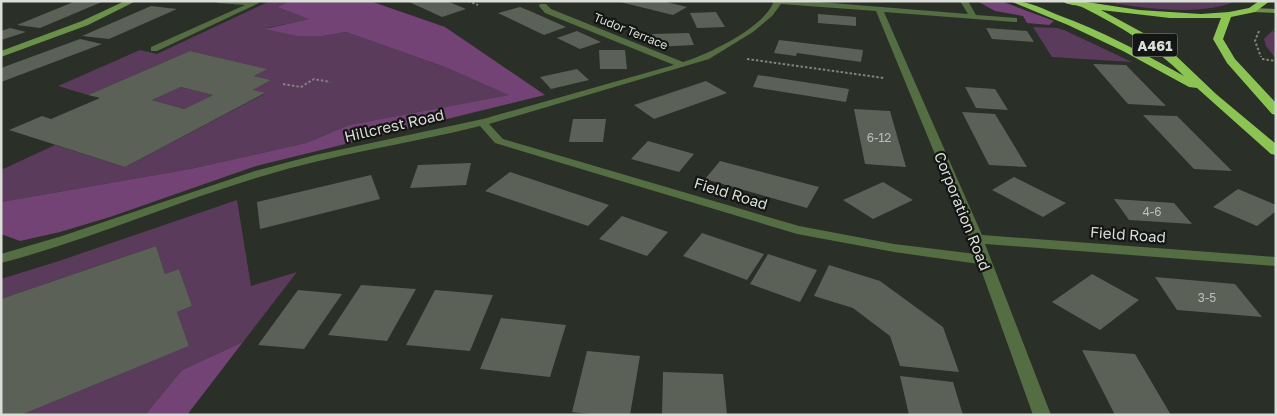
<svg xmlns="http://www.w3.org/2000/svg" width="1277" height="416" font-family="'Golos Text',sans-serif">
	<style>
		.green { fill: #5a3b5b }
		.forest { fill: #734375 }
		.building { fill: #5c6158; fill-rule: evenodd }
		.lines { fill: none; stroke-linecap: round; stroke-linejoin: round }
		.path { stroke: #80847d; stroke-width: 2; stroke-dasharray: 2.5 2; stroke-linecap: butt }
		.lane { fill: #556d42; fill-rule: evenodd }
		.street { fill: #556d42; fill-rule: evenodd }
		.secondary { fill: #6b904a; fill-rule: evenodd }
		.highway { fill: #8bc452; fill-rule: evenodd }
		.labels { text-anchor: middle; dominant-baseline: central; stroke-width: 4.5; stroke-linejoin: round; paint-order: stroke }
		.far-street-label { font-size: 12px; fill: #daddd8; stroke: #141613 }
		.number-label { font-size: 12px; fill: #babeb8 }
		.shield { fill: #141613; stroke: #9fa19d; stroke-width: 1 }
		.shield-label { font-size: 14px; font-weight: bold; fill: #daddd8 }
		.street-label { font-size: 15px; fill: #daddd8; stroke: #141613 }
	</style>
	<rect width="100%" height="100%" fill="#2a2f27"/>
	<path class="green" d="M270 1H290L277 7 310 19 267 28 323 36 346 32 445 67 510 95 349 125 306 143 190 169 1 202V170L55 145 125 167 264 94 253 90 271 80 254 76 266 69 190 51 88 95 58 86 140 50 157 54Z
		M1102 1H1236C1200 17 1139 8 1102 1Z
		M1033 27 1057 28 1064 30 1132 62 1052 57Z
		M1276 27V30H1272L1276 34V59L1266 46 1264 39Z
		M181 87 213 95 184 109 152 100Z
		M237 200 251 286 297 272 243 342 182 370 145 415H21L189 346 177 312 192 306 179 269 165 274 156 246 1 299V279L59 261Z"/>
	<path class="forest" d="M290 1H370L445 27 545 95 256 166 110 217 60 232 20 241 1 234V202L190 169 306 143 349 125 509 95 445 67 346 32 323 36H298L265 29 309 19 277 7Z
		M977 1H1001L1054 21 1049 25 1027 23 1023 16 995 11Z
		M243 342 187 415H145L182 370Z"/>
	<path class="building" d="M76 1H104L40 28 17 25Z
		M407 1H447L466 9 442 17Z
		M616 1H662L687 7 673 15Z
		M151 6 177 9 109 39 82 36Z
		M520 7 530 11 566 27 544 35 498 13Z
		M716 12 725 27 697 28 690 13Z
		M818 14 856 17V26L818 23Z
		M10 28 26 32 1 40V31Z
		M986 28 1027 31 1034 42 992 39Z
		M577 31 601 42 580 49 557 38Z
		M689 33 694 45 655 47 652 34Z
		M80 39 102 44 1 82V68Z
		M779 40 863 50 861 62 797 53 796 56 774 53Z
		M599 50H625L627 69H600Z
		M190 51 267 69 254 76 271 80 253 90 265 93 125 167 9 130 42 116 51 119 100 98 88 95ZM181 87 213 95 184 109 152 100Z
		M1093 64 1126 65 1166 106 1128 104Z
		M577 69 589 80 551 89 540 77Z
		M758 75 849 89 846 102 753 87Z
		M706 81 727 93 654 119 634 105Z
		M965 87 995 89 1008 110 976 108Z
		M854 109 890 111 906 167 865 164Z
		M962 112 995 114 1027 167 989 165Z
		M1143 115 1177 116 1232 171 1194 169Z
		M573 119H606L603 142H569Z
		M648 141 694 154 679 172 631 159Z
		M720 161 819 187 807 208 705 179Z
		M471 163 466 185 410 188 418 165Z
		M510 172 609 205 588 226 485 191Z
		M371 175 380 199 260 229 257 202Z
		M1014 177 1066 203 1043 217 992 190Z
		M883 182 913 200 873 219 843 200Z
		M1238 189 1276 205V211L1257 226 1213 207Z
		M1114 199 1174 203 1192 224 1129 220Z
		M622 216 668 232 647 256 599 239Z
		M702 233 764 254 747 280 683 256Z
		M156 246 165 274 179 269 192 306 177 312 189 346 21 415H1V299Z
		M768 254 817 270 800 302 750 284Z
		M829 265 880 281 943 327 959 372 900 366 890 336 853 308 814 296Z
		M1092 274 1139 300 1100 330 1052 302Z
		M1155 277 1235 284 1262 317 1177 310Z
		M361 285 416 289 387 341 328 335Z
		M298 290 342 294 304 349 258 345Z
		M435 290 493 295 470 351 406 345Z
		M501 318 566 325 550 377 480 369Z
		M1082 350 1135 354 1171 415H1115Z
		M587 351 640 356 630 415H599L572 412Z
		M663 372 723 374 727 415H662Z
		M900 376 953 382 963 415H909Z"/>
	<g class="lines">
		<path class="path" d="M468 1 478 5
			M1259 31 1255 41 1261 57
			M747 59 884 78
			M1262 59 1276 61
			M283 84 301 87 314 79 330 82"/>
		<path class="lane" d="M214 1H257L259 3 157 51H151V47L245 5 218 3Z"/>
		<path class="street" d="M771 1H807L968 14 960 1H968L976 15 1017 18V22H1014L884 12 982 235 1276 257V266L985 244 1051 415H1033L979 264 894 252 797 234 495 143 480 126C408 144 334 154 263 176 175 202 90 240 1 263V254L62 236 255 171 315 155 483 119 674 65 545 13 539 6 540 4H546L551 9 683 62C707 55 764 27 773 3ZM781 4 876 11 976 254 894 244 799 226 503 139 489 124 709 59 753 32 772 16Z"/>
		<path class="secondary" d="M125 1H136L88 25 1 57V51L82 21Z
			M1250 8 1276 9V13L1253 12 1249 10Z"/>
		<path class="highway" d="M1010 1C1027 1 1042 8 1058 15 1102 31 1143 53 1184 76 1155 47 1120 26 1084 8 1077 4 1068 6 1062 1H1080L1139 10 1201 14 1229 12 1249 8 1259 1H1270L1255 12 1231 17 1223 39 1235 59 1276 103V115L1272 114 1227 63 1213 39 1221 18H1170L1101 10 1147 35 1174 54 1216 94 1276 144V155L1271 154 1197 88 1189 87 1123 51 1068 25Z"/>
	</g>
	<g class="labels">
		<g class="far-street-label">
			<text transform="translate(631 31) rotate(22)">Tudor Terrace</text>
		</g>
		<g class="number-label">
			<text x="879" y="137">6-12</text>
			<text x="1152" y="211">4-6</text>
			<text x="1207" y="297">3-5</text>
		</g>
		<rect class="shield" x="1132.5" y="33.5" width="45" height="23" rx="4"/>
		<g class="shield-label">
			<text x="1155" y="45">A461</text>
		</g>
		<g class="street-label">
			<text transform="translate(394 125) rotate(-13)">Hillcrest Road</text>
			<text transform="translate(731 193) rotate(17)">Field Road</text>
			<text transform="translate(963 211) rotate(68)">Corporation Road</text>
			<text transform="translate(1128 234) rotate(4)">Field Road</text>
		</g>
	</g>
	<rect width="1277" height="416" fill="none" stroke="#daddd8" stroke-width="5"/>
</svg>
